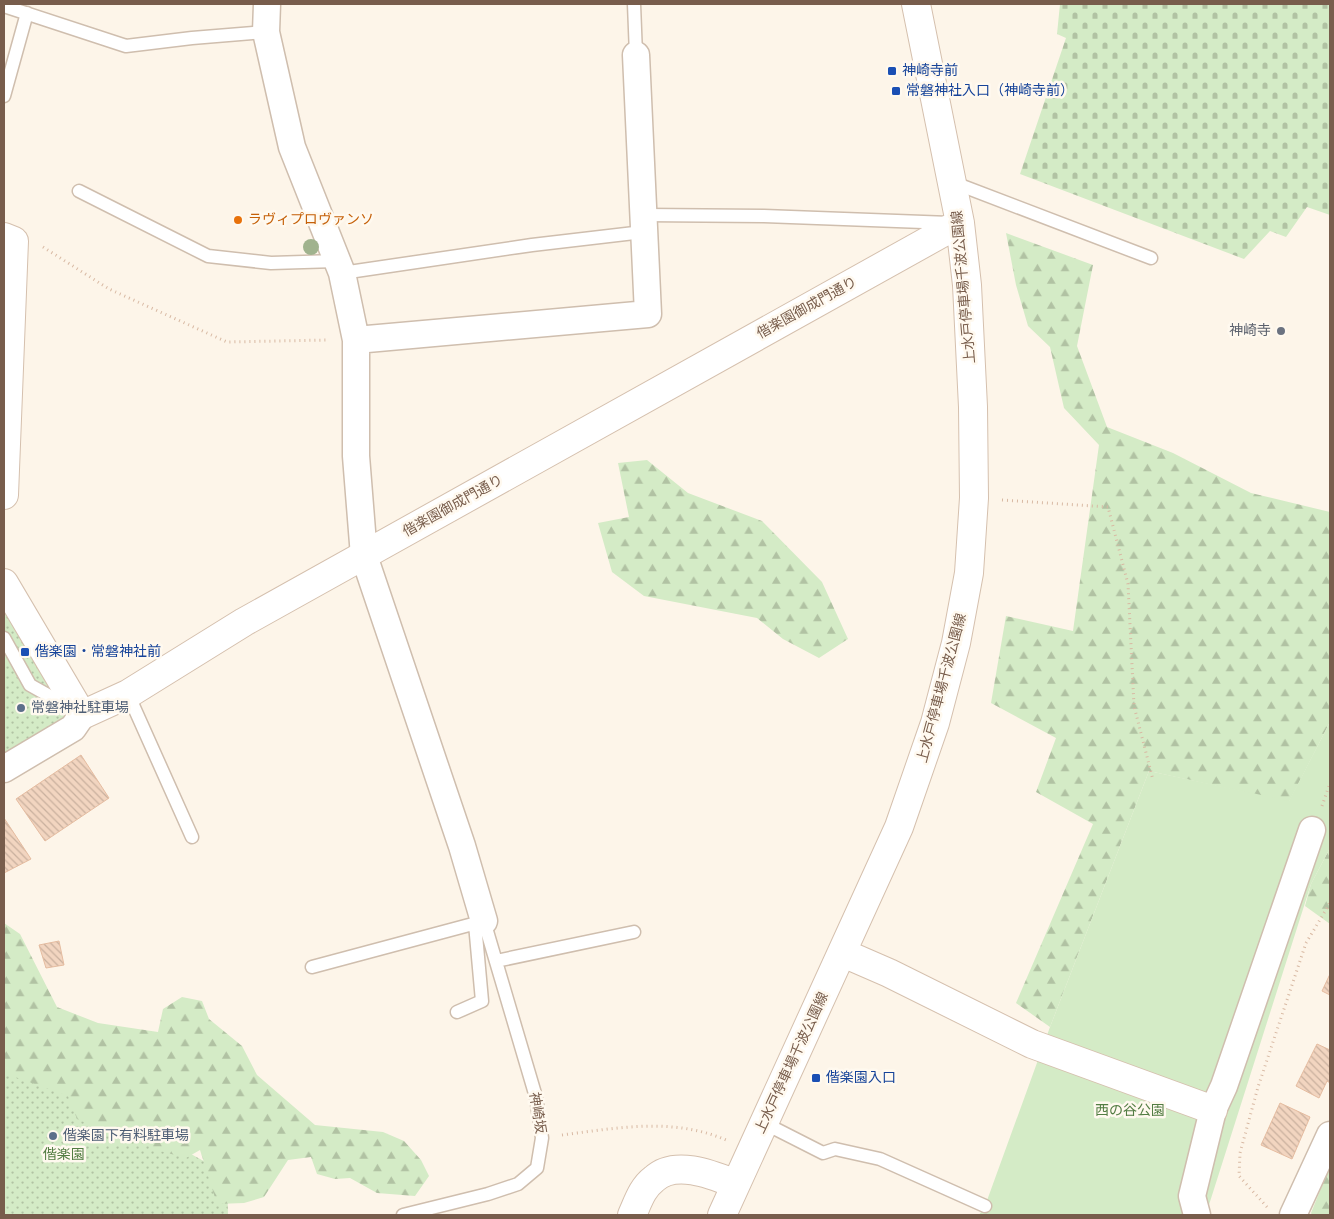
<svg xmlns="http://www.w3.org/2000/svg" width="1334" height="1219" font-family="'Source Sans 3','Noto Sans JP',sans-serif">
	<style>
		.grass { fill: url(#grass-dots) }
		.forest { fill: url(#forest-firs) }
		.cemetery { fill: url(#cemetery-stones) }
		.park { fill: #d4ebc6 }
		.building { fill: url(#building-back-hatch); stroke: #e5bca0 }
		.lines { fill: none; stroke-linecap: round; stroke-linejoin: round }
		.lane-casing { stroke: #cfbeae; stroke-width: 15 }
		.street-casing { stroke: #cfbeae; stroke-width: 29 }
		.secondary-casing { stroke: #d5c0ae; stroke-width: 30 }
		.path { stroke: #d8b9a3; stroke-width: 3; stroke-dasharray: 1 4; stroke-linecap: butt }
		.lane { stroke: #fff; stroke-width: 12 }
		.street { stroke: #fff; stroke-width: 26 }
		.secondary { stroke: #fff; stroke-width: 28 }
		.tree { fill: #a0b38e }
		.transit-dot { fill: #1a4fb4; stroke: #fff9ef; stroke-width: 2 }
		.food-dot { fill: #e8710a; stroke: #fff9ef; stroke-width: 2 }
		.worship-dot { fill: #6b7280; stroke: #fff9ef; stroke-width: 2 }
		.service-dot { fill: #5c6f8a; stroke: #fff9ef; stroke-width: 2 }
		.labels { text-anchor: middle; dominant-baseline: central; stroke-width: 5; stroke-linejoin: round; paint-order: stroke }
		.transit-label { font-size: 14px; fill: #164399; stroke: #fff9ef; text-anchor: start }
		.food-label { font-size: 14px; fill: #c56008; stroke: #fff9ef; text-anchor: start }
		.street-label { font-size: 14px; fill: #785d4c; stroke: #fff9ef }
		.worship-label { font-size: 14px; fill: #5b616d; stroke: #fff9ef; text-anchor: end }
		.service-label { font-size: 14px; fill: #4e5e75; stroke: #fff9ef; text-anchor: start }
		.park-label { font-size: 14px; fill: #537d43; stroke: #fff9ef }
	</style>
	<defs>
		<pattern id="grass-dots" width="8" height="8" patternUnits="userSpaceOnUse" patternTransform="scale(1.25)"><rect width="8" height="8" fill="#d4ebc6"/><path d="M2 2h.1M6 6h.1" fill="none" stroke="#b1c2a3" stroke-width="1.8" stroke-linecap="round"/></pattern>
		<pattern id="forest-firs" width="22" height="20" patternUnits="userSpaceOnUse" patternTransform="scale(1.25)"><rect width="22" height="20" fill="#d4ebc6"/><path d="M5 1l3.5 6h-7zM16 11l3.5 6h-7z" fill="#b1c2a3"/></pattern>
		<pattern id="cemetery-stones" width="16" height="16" patternUnits="userSpaceOnUse" patternTransform="scale(1.25)"><rect width="16" height="16" fill="#d4ebc6"/><path d="M2 7V4a2 2 0 0 1 4 0v3zM10 15v-3a2 2 0 0 1 4 0v3z" fill="#b1c2a3"/></pattern>
		<pattern id="building-back-hatch" width="6" height="6" patternUnits="userSpaceOnUse" patternTransform="scale(1.25)"><rect width="6" height="6" fill="#f2d5c0"/><path d="M-1 5l2 2M0 0l6 6M5-1l2 2" fill="none" stroke="#c9b09e"/></pattern>
	</defs>
	<rect width="100%" height="100%" fill="#fdf5e9"/>
	<path class="grass" d="M4 592 76 715 4 761Z
		M4 1050 227 1174 228 1215H4Z"/>
	<path class="forest" d="M1006 233 1093 265 1077 346 1107 427 1173 453 1251 493 1330 512V722L1289 802 1149 771 1050 1027 1016 1003 1093 824 1036 792 1056 738 991 703 1006 616 1073 631 1099 445 1064 408 1050 347 1028 326 1016 285Z
		M647 460 688 493 762 521 822 582 848 639 819 658 783 639 757 618 644 596 612 572 598 523 629 517 618 463Z
		M1330 848V924L1305 906 1311 884Z
		M4 923 20 934 57 1007 98 1023 158 1032 163 1009 182 997 202 1001 209 1019 242 1046 257 1075 315 1125 383 1132 404 1141 421 1160 429 1176 415 1196 377 1193 350 1178 335 1179 317 1174 311 1157 288 1160 264 1197 244 1203 217 1204 200 1150 186 1158 153 1149 119 1126 100 1129 77 1119 68 1096 4 1073Z
		M1330 1166V1215H1312L1311 1213Z"/>
	<path class="cemetery" d="M1060 4H1330V215L1307 207 1286 237 1270 231 1244 259 1020 174 1066 38 1057 34Z"/>
	<path class="park" d="M1330 722V848L1311 884 1208 1208 1196 1215H979L985 1206 1050 1027 1149 771 1289 801Z"/>
	<path class="building" d="M81 755 109 798 45 841 16 799Z
		M4 818 31 859 4 873Z
		M59 941 64 965 46 968 39 945Z
		M1330 974V995L1322 991Z
		M1317 1044 1330 1050V1083L1327 1081 1319 1098 1296 1086Z
		M1280 1103 1310 1117 1292 1159 1261 1145Z"/>
	<g class="lines">
		<defs>
			<path id="lane" d="M634 4 636 55
				M4 6 126 46 192 38 266 32
				M4 96 27 13
				M952 182 1151 258
				M79 191 208 256 271 263 336 261
				M644 215 764 216 950 223
				M342 273 532 245 643 232
				M4 638 30 685 71 708
				M128 694 192 837
				M496 961 634 932
				M312 967 484 921 536 1097 542 1138 537 1168 518 1184 488 1194 403 1215
				M457 1012 482 1001 475 924
				M764 1123 823 1153 835 1149 880 1159 985 1206"/>
			<path id="street" d="M267 4 266 32 292 147 342 273 356 340V456L364 556 462 846 484 921
				M356 340 648 314 636 55
				M4 769 73 728 82 715
				M1197 1215 1192 1196 1213 1110 1224 1086 1312 830
				M1293 1215 1330 1135"/>
			<path id="secondary" d="M4 237 14 241 4 495
				M4 583 82 715 128 694 244 622 960 223
				M843 953 889 973 1032 1044 1213 1110
				M632 1215C638 1202 642 1188 654 1179 675 1159 713 1175 736 1184
				M722 1215 899 827 935 723 956 643 969 573 974 498 973 407 967 285 960 223 916 4"/>
		</defs>
		<use href="#lane" class="lane-casing"/>
		<use href="#street" class="street-casing"/>
		<use href="#secondary" class="secondary-casing"/>
		<path class="path" d="M43 247 109 289 227 342 328 340
			M1002 500 1108 507 1128 584 1134 706 1153 780
			M1322 806 1330 783
			M562 1135C617 1128 673 1117 726 1140
			M1267 1207 1239 1176 1240 1153 1258 1087 1306 943 1330 903"/>
		<use href="#lane" class="lane"/>
		<use href="#street" class="street"/>
		<use href="#secondary" class="secondary"/>
	</g>
	<circle class="tree" cx="311" cy="247" r="8"/>
	<g class="transit-dot">
		<rect x="887" y="66" width="10" height="10" rx="2.5"/>
		<rect x="891" y="86" width="10" height="10" rx="2.5"/>
		<rect x="20" y="647" width="10" height="10" rx="2.5"/>
		<rect x="811" y="1073" width="10" height="10" rx="2.5"/>
	</g>
	<circle class="food-dot" cx="238" cy="220" r="5"/>
	<circle class="worship-dot" cx="1281" cy="331" r="5"/>
	<g class="service-dot">
		<circle cx="21" cy="708" r="5"/>
		<circle cx="53" cy="1136" r="5"/>
	</g>
	<g class="labels">
		<g class="transit-label">
			<text x="902" y="71">神崎寺前</text>
			<text x="906" y="91">常磐神社入口（神崎寺前）</text>
			<text x="35" y="652">偕楽園・常磐神社前</text>
			<text x="826" y="1078">偕楽園入口</text>
		</g>
		<g class="food-label">
			<text x="248" y="220">ラヴィプロヴァンソ</text>
		</g>
		<g class="street-label">
			<text transform="translate(964 287) rotate(-95)">上水戸停車場千波公園線</text>
			<text transform="translate(807 308) rotate(-29)">偕楽園御成門通り</text>
			<text transform="translate(453 506) rotate(-29)">偕楽園御成門通り</text>
			<text transform="translate(942 688) rotate(-75)">上水戸停車場千波公園線</text>
			<text transform="translate(792 1063) rotate(-65)">上水戸停車場千波公園線</text>
			<text transform="translate(537 1113) rotate(81)">神崎坂</text>
		</g>
		<g class="worship-label">
			<text x="1271" y="331">神崎寺</text>
		</g>
		<g class="service-label">
			<text x="31" y="708">常磐神社駐車場</text>
			<text x="63" y="1136">偕楽園下有料駐車場</text>
		</g>
		<g class="park-label">
			<text x="1130" y="1111">西の谷公園</text>
			<text x="64" y="1155">偕楽園</text>
		</g>
	</g>
	<rect width="1334" height="1219" fill="none" stroke="#785d4c" stroke-width="10"/>
</svg>
